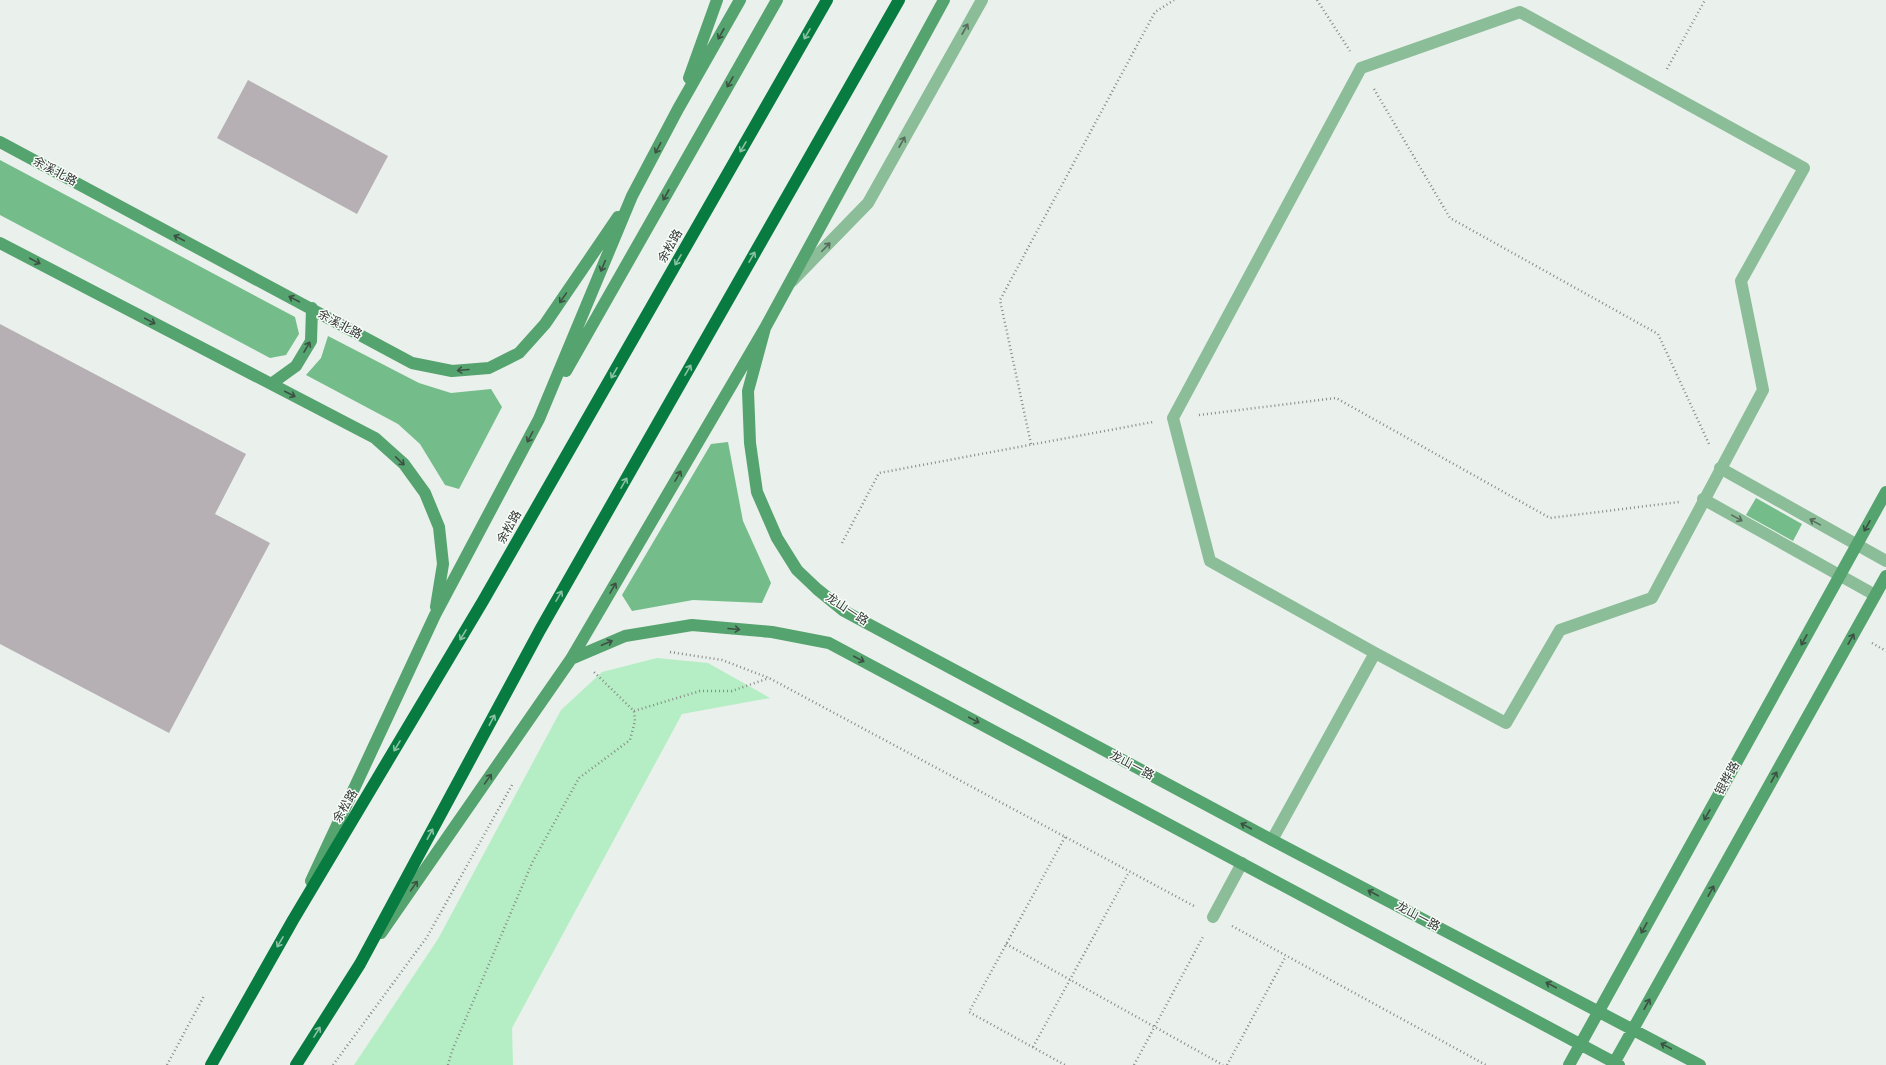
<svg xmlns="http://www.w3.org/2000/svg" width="1886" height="1065" font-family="'Roboto Condensed','Noto Sans SC',sans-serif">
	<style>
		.green { fill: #b5eec4 }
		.forest { fill: #74bd8a }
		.building { fill: #b6b0b4 }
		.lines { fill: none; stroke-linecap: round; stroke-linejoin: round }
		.path { stroke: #878b88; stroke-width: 2.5; stroke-dasharray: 1 3; stroke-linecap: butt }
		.lane { stroke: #8bbd98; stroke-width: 12 }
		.street { stroke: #8bbd98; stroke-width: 12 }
		.secondary { stroke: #55a36e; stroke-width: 12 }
		.highway { stroke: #077b40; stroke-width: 12 }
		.oneway { stroke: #576c5d }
		.oneway2 { stroke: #3c5143 }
		.oneway3 { stroke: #8bc2a5 }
		.labels { text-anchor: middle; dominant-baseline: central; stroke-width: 3; stroke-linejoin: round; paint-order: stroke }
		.street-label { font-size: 12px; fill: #343635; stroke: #f7fdf8 }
	</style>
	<rect width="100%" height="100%" fill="#eaf0eb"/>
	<path class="green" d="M657 658 708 663 770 698 682 714 512 1028 513 1065H354L438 939 561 710 602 672Z"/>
	<path class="forest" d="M0 160 295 317 299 334 286 355 270 358 0 215Z
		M328 336 419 383 451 393 491 389 502 407 459 489 445 485 420 444 398 424 306 375 321 358Z
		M728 442 743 521 771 583 762 603 693 600 632 611 622 595 711 444Z
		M1756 498 1802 524 1793 541 1746 515Z"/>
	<path class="building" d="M248 80 388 156 357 214 217 138Z
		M0 324 246 454 215 514 270 543 169 733 0 644Z"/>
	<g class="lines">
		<path class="path" d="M1317 0 1350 51
			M1667 69 1705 0
			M1374 89 1450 218 1658 334 1709 444
			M1199 415 1336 398 1550 518 1679 502
			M1031 444 1000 300 1155 12 1174 0
			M842 543 879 473 1153 422
			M1872 643 1886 651
			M670 652 722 660 769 678 1194 906
			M634 711 700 691H732L769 678
			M1065 837 969 1012 1065 1065
			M1232 926 1486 1065
			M1006 944 1223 1065
			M1033 1047 1129 872
			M167 1065 204 996
			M333 1065 427 937 512 785
			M448 1065 452 1051 532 863 579 778 630 740 635 721 634 711 594 672
			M1134 1065 1204 935
			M1227 1065 1286 956"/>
		<path class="lane" d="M1520 12 1804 168 1741 281 1763 390 1652 598 1560 630 1506 723 1375 653 1210 561 1173 418 1361 68Z
			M1720 468 1886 561
			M1703 499 1875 595
			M1272 840 1375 653
			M1213 917 1242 863"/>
		<path class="street" d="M792 281 868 203 982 0"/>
		<path class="secondary" d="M689 78 717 0
			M0 142 412 363 452 371 489 368 519 353 545 324 618 217
			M0 243 375 438 404 464 425 493 439 527 443 564 436 607
			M765 328 748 391 750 443 757 492 777 538 797 570 817 589 844 611 1272 840 1700 1065
			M566 371 777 0
			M271 384 296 366 311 341 312 308
			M571 659 625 636 692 625 772 632 829 643 1619 1065
			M311 881 435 615 539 419 632 196 678 109 740 0
			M381 933 571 659 765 328 944 0
			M1569 1065 1886 492
			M1613 1065 1886 576"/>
		<path class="highway" d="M211 1065 293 920 483 601 827 0
			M296 1065 360 964 540 630 899 0"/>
	</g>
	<defs><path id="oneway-shaft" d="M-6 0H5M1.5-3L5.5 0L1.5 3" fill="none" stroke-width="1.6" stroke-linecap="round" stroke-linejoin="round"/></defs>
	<g class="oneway">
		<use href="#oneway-shaft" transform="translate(965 29) rotate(-61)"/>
		<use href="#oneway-shaft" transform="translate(902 142) rotate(-61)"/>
		<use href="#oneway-shaft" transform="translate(826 247) rotate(-46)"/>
		<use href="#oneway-shaft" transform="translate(1737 518) rotate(29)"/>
		<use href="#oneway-shaft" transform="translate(1815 522) rotate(-151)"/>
	</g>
	<g class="oneway2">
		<use href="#oneway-shaft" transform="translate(721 34) rotate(119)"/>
		<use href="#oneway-shaft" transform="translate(730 82) rotate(120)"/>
		<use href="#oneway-shaft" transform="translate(658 148) rotate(118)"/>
		<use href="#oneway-shaft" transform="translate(666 195) rotate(119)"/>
		<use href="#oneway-shaft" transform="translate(179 238) rotate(-152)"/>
		<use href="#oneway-shaft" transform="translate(35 261) rotate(28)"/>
		<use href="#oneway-shaft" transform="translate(603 266) rotate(113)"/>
		<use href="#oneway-shaft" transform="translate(563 298) rotate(124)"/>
		<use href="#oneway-shaft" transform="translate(294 299) rotate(-152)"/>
		<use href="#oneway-shaft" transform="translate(150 321) rotate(28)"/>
		<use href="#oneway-shaft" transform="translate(307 347) rotate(-60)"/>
		<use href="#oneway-shaft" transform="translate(463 370) rotate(175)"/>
		<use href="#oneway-shaft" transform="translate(290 394) rotate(27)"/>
		<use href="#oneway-shaft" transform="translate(530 437) rotate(118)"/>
		<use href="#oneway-shaft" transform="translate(400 461) rotate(44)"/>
		<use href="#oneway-shaft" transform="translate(678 476) rotate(-60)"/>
		<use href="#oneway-shaft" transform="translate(1867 526) rotate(119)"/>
		<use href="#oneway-shaft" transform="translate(613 588) rotate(-60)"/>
		<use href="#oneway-shaft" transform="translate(734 629) rotate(5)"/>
		<use href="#oneway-shaft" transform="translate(1851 639) rotate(-61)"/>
		<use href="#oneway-shaft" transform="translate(1804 640) rotate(119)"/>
		<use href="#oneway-shaft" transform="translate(607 643) rotate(-23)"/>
		<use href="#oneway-shaft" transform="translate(859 659) rotate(28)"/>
		<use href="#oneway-shaft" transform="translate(974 720) rotate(28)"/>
		<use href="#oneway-shaft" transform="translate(1774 777) rotate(-61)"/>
		<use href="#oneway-shaft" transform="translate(488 779) rotate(-55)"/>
		<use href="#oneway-shaft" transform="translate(1707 815) rotate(119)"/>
		<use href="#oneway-shaft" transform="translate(1246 826) rotate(-152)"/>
		<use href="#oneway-shaft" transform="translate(414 886) rotate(-55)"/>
		<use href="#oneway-shaft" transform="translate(1711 891) rotate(-61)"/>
		<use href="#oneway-shaft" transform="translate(1373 893) rotate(-152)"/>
		<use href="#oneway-shaft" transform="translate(1644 928) rotate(119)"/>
		<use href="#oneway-shaft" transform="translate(1551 985) rotate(-152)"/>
		<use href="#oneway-shaft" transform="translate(1647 1004) rotate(-61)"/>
		<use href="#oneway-shaft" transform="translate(1666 1046) rotate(-152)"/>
	</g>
	<g class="oneway3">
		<use href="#oneway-shaft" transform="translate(807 34) rotate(120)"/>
		<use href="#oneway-shaft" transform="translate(743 147) rotate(120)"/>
		<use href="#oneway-shaft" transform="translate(752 257) rotate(-60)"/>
		<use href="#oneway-shaft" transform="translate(678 260) rotate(120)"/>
		<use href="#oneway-shaft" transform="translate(688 370) rotate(-60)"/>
		<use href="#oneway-shaft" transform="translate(614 373) rotate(120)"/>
		<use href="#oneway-shaft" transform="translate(624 483) rotate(-60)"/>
		<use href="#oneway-shaft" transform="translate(559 596) rotate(-60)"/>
		<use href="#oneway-shaft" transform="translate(463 635) rotate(121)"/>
		<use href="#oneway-shaft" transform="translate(492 720) rotate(-62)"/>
		<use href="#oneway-shaft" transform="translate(397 746) rotate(121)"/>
		<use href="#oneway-shaft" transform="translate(430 834) rotate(-62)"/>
		<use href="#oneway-shaft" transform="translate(280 942) rotate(120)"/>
		<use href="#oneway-shaft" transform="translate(317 1032) rotate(-58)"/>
	</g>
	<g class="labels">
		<g class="street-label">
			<text transform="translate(55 171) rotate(28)">余溪北路</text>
			<text transform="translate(670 246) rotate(-60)">余松路</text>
			<text transform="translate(340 324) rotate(28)">余溪北路</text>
			<text transform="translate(509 527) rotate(-60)">余松路</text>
			<text transform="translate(847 609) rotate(33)">龙山一路</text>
			<text transform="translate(1132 765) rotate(28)">龙山一路</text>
			<text transform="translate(1727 778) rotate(-61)">银桦路</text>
			<text transform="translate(345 806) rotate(-59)">余松路</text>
			<text transform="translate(1418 916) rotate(28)">龙山一路</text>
		</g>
	</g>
</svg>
